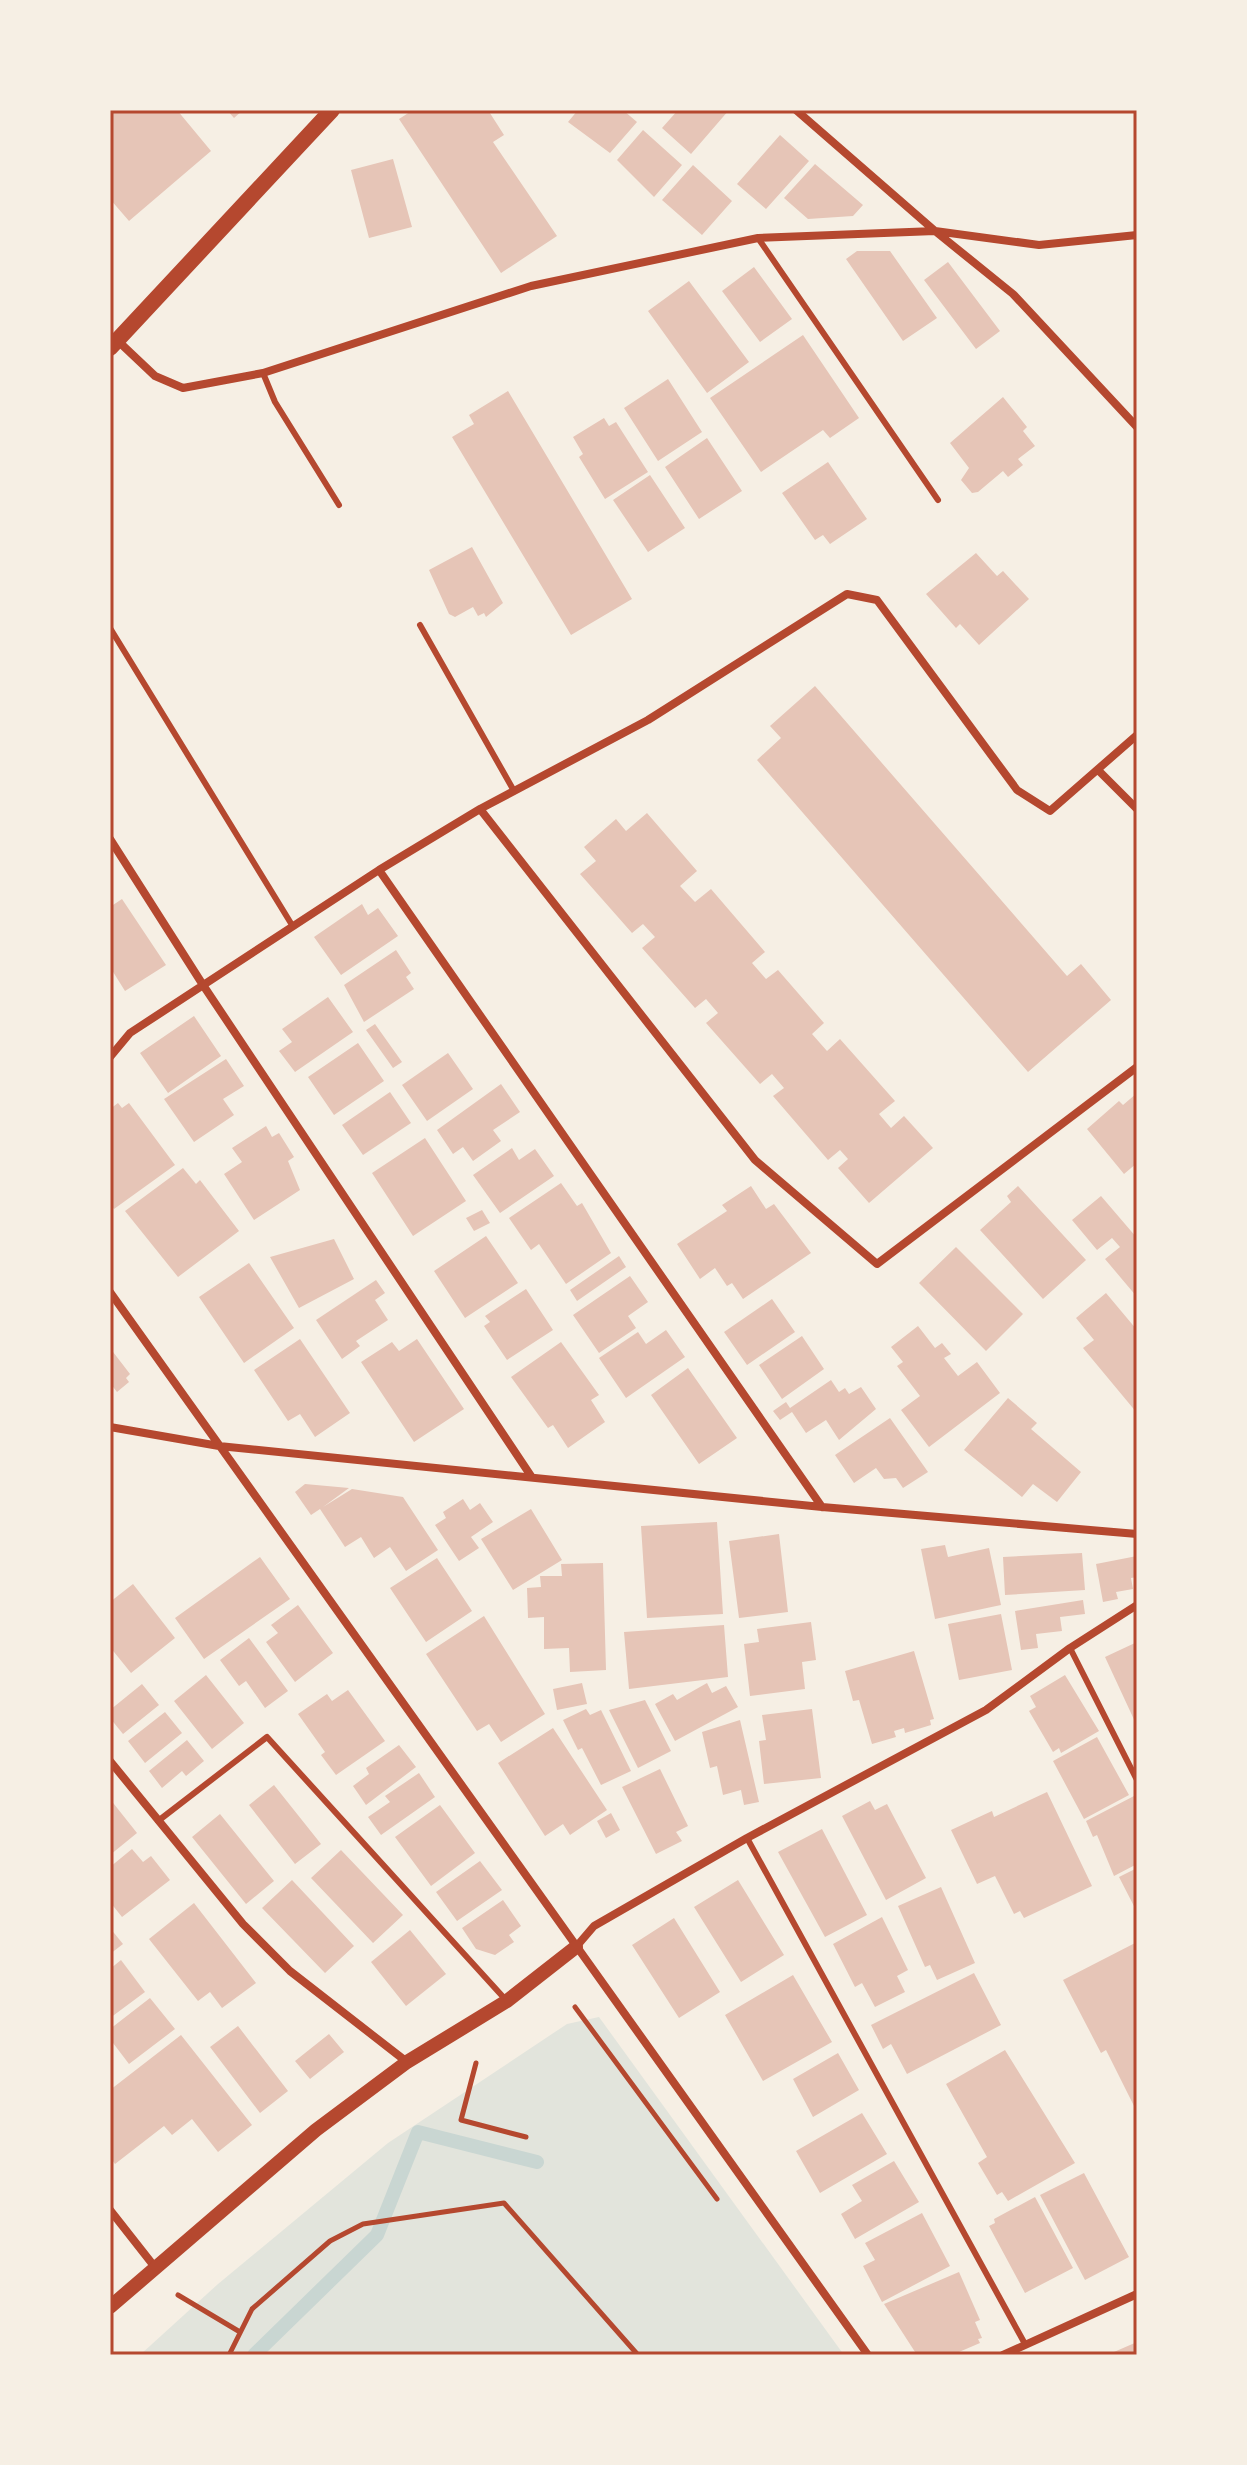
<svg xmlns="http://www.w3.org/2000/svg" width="1247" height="2465" font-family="'Fira Sans',sans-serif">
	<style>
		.green { fill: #e2e4dc }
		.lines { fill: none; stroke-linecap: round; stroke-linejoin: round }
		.stream { stroke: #c9d6d2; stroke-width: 14 }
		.building { fill: #e6c5b7 }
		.path { stroke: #b5482f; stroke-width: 5 }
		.service { stroke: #b5482f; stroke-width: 6 }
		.minor { stroke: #b5482f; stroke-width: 8 }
		.tertiary { stroke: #b5482f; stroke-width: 14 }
		.secondary { stroke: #b5482f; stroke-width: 16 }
		.neatline { fill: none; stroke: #b5482f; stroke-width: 3 }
	</style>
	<rect width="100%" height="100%" fill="#f6efe4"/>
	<path class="green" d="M599 2017 844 2355H140L218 2284 388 2143 567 2024Z"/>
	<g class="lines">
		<path class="stream" d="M254 2355 377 2235 418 2132 537 2162"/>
	</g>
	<path class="building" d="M110 110H177L211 151 129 221 110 199Z
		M227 110H243L234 118Z
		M413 110H488L504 135 493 142 557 236 501 273 399 119Z
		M578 110H623L637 122 610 153 568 122Z
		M678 110H729L691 154 662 128Z
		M643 130 682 165 654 197 617 160Z
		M780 135 809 161 766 209 737 184Z
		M393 159 412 227 369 238 351 170Z
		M815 164 863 205 853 216 808 219 784 198Z
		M693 165 732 201 702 235 662 200Z
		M857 251H890L937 318 903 341 846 259Z
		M948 262 1000 331 976 349 924 280Z
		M754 267 792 319 760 342 722 291Z
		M689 281 749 362 707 393 648 311Z
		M803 335 859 418 830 438 823 430 761 472 710 398Z
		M668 379 702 432 658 461 624 408Z
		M508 391 632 599 571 635 452 437 474 424 469 415Z
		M1003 397 1027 427 1023 431 1035 446 1018 459 1023 465 1008 477 1003 471 978 492 972 493 961 480 969 468 950 443Z
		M604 418 609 426 616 422 648 472 605 499 579 457 583 454 573 437Z
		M707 438 742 491 699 519 665 467Z
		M828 462 867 519 830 544 823 535 815 540 782 493Z
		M650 475 685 528 648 552 613 500Z
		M472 547 503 603 486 617 484 613 478 616 473 607 455 617 449 614 429 570Z
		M976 553 997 576 1003 571 1029 599 979 645 960 624 956 628 926 594Z
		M815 686 1067 976 1081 964 1111 1000 1028 1072 757 760 781 738 770 726Z
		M647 813 697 871 680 886 695 902 711 889 765 952 752 963 766 979 778 970 824 1023 812 1034 827 1051 840 1039 895 1101 879 1114 891 1128 904 1116 933 1148 869 1203 838 1168 848 1159 840 1150 828 1160 773 1096 784 1088 772 1074 760 1084 706 1023 718 1013 706 999 695 1008 642 948 655 937 643 924 632 933 580 874 596 861 584 847 616 819 626 831Z
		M122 899 166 965 125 991 110 967V907Z
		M362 904 368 915 378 908 398 936 341 975 314 937Z
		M396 950 411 973 406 977 414 989 364 1022 344 985Z
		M328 997 353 1032 295 1072 279 1051 292 1042 282 1029Z
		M194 1016 221 1056 168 1093 140 1053Z
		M375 1024 402 1062 393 1068 366 1030Z
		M358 1043 384 1081 334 1115 308 1077Z
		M448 1053 473 1089 427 1121 402 1085Z
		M226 1059 244 1086 223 1099 234 1115 194 1142 164 1099Z
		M501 1084 520 1112 493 1130 501 1141 473 1161 463 1147 453 1154 437 1130Z
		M390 1092 411 1123 363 1155 342 1125Z
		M1137 1093V1163L1124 1174 1087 1129 1119 1101 1123 1105Z
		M118 1103 122 1108 129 1103 175 1165 114 1209 110 1204V1109Z
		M266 1126 272 1137 279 1133 294 1157 288 1161 300 1190 254 1220 224 1174 242 1162 232 1148Z
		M425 1138 466 1201 413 1236 372 1173Z
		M512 1148 519 1160 535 1149 554 1176 500 1213 473 1175Z
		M183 1168 196 1184 200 1180 239 1231 178 1277 125 1211Z
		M561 1183 577 1206 582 1203 611 1253 566 1284 539 1244 531 1250 509 1218Z
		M751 1186 766 1209 774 1204 811 1253 743 1299 732 1283 727 1286 715 1268 700 1279 677 1244 727 1211 722 1205Z
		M1018 1186 1086 1260 1043 1299 980 1230 1011 1202 1007 1196Z
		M1101 1196 1137 1238V1297L1105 1259 1120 1247 1112 1238 1097 1250 1072 1220Z
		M482 1210 490 1223 474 1231 466 1218Z
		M486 1236 518 1283 465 1318 434 1271Z
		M334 1239 354 1279 299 1308 270 1257Z
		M956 1247 1023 1314 986 1351 919 1283Z
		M619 1256 626 1267 577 1301 570 1290Z
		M249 1263 294 1328 244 1363 199 1297Z
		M630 1276 648 1302 628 1316 636 1328 599 1353 573 1315Z
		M376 1280 385 1293 375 1300 388 1320 356 1341 360 1346 342 1359 316 1320Z
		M526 1289 553 1330 507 1360 484 1326 490 1322 485 1316Z
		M1106 1293 1137 1330V1413L1083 1348 1094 1340 1076 1318Z
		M772 1299 795 1332 747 1365 724 1332Z
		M918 1326 935 1348 942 1343 951 1354 944 1358 958 1376 977 1362 1000 1393 929 1447 901 1410 920 1396 897 1366 903 1362 891 1347Z
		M666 1330 685 1357 626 1398 599 1358 638 1332 646 1344Z
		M802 1336 824 1369 782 1399 759 1365Z
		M300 1339 350 1413 315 1437 300 1414 288 1421 254 1370Z
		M417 1339 464 1409 414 1442 361 1362 392 1342 399 1351Z
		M561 1342 599 1395 591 1400 605 1422 568 1448 553 1425 548 1428 511 1377Z
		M110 1348 130 1374 126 1378 129 1382 117 1392 110 1383Z
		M688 1368 737 1438 699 1464 651 1395Z
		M831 1380 839 1392 845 1388 849 1394 861 1387 876 1409 839 1440 826 1420 806 1433 792 1412 780 1420 773 1411 786 1402 790 1408Z
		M1008 1398 1037 1423 1031 1429 1081 1472 1057 1502 1033 1484 1022 1497 964 1450Z
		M890 1418 928 1472 903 1488 896 1478 884 1479 876 1468 854 1483 835 1455Z
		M305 1484 349 1488 323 1507 352 1489 403 1497 438 1550 406 1571 390 1547 374 1558 361 1537 345 1547 320 1509 311 1515 295 1492Z
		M463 1499 470 1510 480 1503 493 1522 471 1537 479 1548 459 1561 435 1525 446 1518 443 1512Z
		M531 1509 562 1560 513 1590 481 1539Z
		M717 1522 723 1614 647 1618 641 1526Z
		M779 1534 788 1612 739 1618 729 1541Z
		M945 1545 948 1557 989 1548 1001 1605 935 1619 921 1549Z
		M1082 1553 1085 1590 1005 1595 1003 1557Z
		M1137 1556V1577L1131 1578 1133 1589 1116 1592 1118 1599 1103 1602 1096 1564Z
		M260 1557 290 1599 204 1659 175 1618Z
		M437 1558 472 1611 426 1642 390 1588Z
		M603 1563 606 1670 570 1672 569 1648 544 1649V1617L528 1618 527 1588 541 1587 540 1576H562L561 1564Z
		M133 1584 175 1638 131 1673 110 1647V1602Z
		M1083 1600 1085 1614 1060 1617 1062 1631 1036 1634 1038 1648 1021 1650 1015 1611Z
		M298 1605 333 1653 295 1682 266 1642 278 1633 271 1625Z
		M1001 1614 1012 1670 959 1680 948 1624Z
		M484 1616 545 1714 501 1742 489 1724 477 1731 426 1654Z
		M811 1622 816 1660 802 1662 805 1689 750 1696 744 1644 759 1642 757 1629Z
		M724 1625 728 1677 629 1689 624 1632Z
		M249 1638 288 1691 265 1708 246 1681 239 1686 220 1660Z
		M1137 1642V1726L1105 1657Z
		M914 1651 934 1719 930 1720 931 1725 905 1733 904 1728 894 1731 896 1737 872 1744 859 1700 853 1701 845 1671Z
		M206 1675 244 1723 212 1749 174 1701Z
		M1065 1675 1099 1731 1061 1753 1059 1748 1053 1752 1029 1711 1036 1707 1030 1696Z
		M582 1683 587 1704 557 1710 553 1689Z
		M707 1683 712 1693 726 1686 738 1707 675 1741 655 1704 673 1694 677 1700Z
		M142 1684 159 1705 123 1734 110 1718V1710Z
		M348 1690 385 1741 336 1775 321 1755 325 1752 298 1714 327 1694 332 1701Z
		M645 1700 671 1751 638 1768 609 1710Z
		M586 1709 590 1715 601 1710 631 1771 601 1785 582 1748 578 1750 563 1720Z
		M812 1709 821 1778 764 1784 759 1741 766 1740 762 1715Z
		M165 1712 182 1733 145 1763 128 1741Z
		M740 1720 759 1802 744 1805 741 1790 723 1795 717 1766 710 1768 702 1732Z
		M553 1728 607 1810 570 1835 563 1824 545 1836 498 1763Z
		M1097 1737 1129 1795 1084 1819 1053 1761Z
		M187 1740 204 1761 186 1776 182 1771 162 1788 149 1771Z
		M399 1745 416 1767 366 1805 353 1786 369 1774 366 1768Z
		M660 1769 688 1826 676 1832 682 1841 656 1854 622 1787Z
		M419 1773 435 1797 381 1835 368 1817 390 1802 385 1796Z
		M274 1785 321 1844 295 1864 249 1805Z
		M1047 1792 1092 1886 1024 1918 1020 1911 1014 1914 995 1876 977 1884 951 1830 992 1811 994 1817Z
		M1134 1796 1137 1864 1114 1876 1097 1835 1093 1837 1086 1821Z
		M110 1799 137 1833 110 1855Z
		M870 1801 875 1810 887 1804 926 1878 886 1900 842 1816Z
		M440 1805 475 1853 431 1886 395 1837Z
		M611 1813 620 1830 606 1838 597 1821Z
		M220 1814 274 1881 246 1904 192 1837Z
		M822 1829 867 1915 825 1937 778 1852Z
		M132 1849 143 1862 151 1856 170 1880 122 1917 110 1902V1867Z
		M341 1850 403 1915 373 1943 311 1878Z
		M480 1861 502 1890 457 1921 436 1892Z
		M1137 1868V1912L1119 1877Z
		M292 1880 354 1946 325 1973 262 1908Z
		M738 1880 784 1955 741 1982 694 1907Z
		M941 1887 975 1963 937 1980 930 1965 925 1967 898 1906Z
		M503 1900 521 1926 509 1935 514 1942 495 1955 476 1949 462 1928Z
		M194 1903 256 1983 222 2008 210 1992 198 2001 149 1939Z
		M882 1917 908 1970 897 1976 905 1992 875 2007 862 1983 855 1987 833 1944Z
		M674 1918 720 1992 679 2018 632 1945Z
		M110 1928 123 1944 110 1954Z
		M410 1930 446 1974 406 2006 371 1962Z
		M1137 1942V2112L1106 2050 1101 2053 1063 1980Z
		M121 1960 145 1992 110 2018V1969Z
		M974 1973 1001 2025 907 2074 891 2044 883 2049 871 2025Z
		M793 1975 832 2042 763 2081 725 2015Z
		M150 1998 175 2029 129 2064 110 2039V2029Z
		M238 2026 288 2091 260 2113 210 2047Z
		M329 2034 344 2052 310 2079 295 2061Z
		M181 2035 252 2125 218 2152 192 2119 172 2135 164 2126 115 2164 110 2157V2090Z
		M1005 2050 1075 2163 1008 2201 1002 2192 997 2195 978 2163 987 2157 946 2084Z
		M838 2053 859 2090 813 2117 793 2079Z
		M862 2113 887 2154 820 2193 796 2151Z
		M894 2161 919 2202 855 2239 841 2214 862 2201 852 2185Z
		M1084 2173 1129 2257 1085 2280 1040 2195Z
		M1035 2197 1073 2268 1025 2293 989 2226 995 2223 994 2219Z
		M922 2213 950 2266 882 2302 863 2266 875 2260 865 2243Z
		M959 2272 980 2320 975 2322 982 2338 978 2339 980 2343 952 2355H917L884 2304Z
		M1137 2342V2355H1107Z"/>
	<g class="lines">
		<path class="path" d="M575 2007 717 2199
			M476 2063 461 2120 526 2137
			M178 2295 240 2332
			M229 2355 252 2309 330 2241 363 2224 504 2203 638 2355"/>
		<path class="service" d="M758 238 938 500
			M263 373 275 402 339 505
			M420 625 514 791
			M110 628 292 925
			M1070 1648 1137 1780
			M158 1821 267 1737 505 1999
			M747 1838 1025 2344"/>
		<path class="minor" d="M796 110 935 231 1013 294 1137 427
			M118 341 155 376 183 388 263 373 531 286 758 238 935 231 1039 245 1137 235
			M1098 770 1137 809
			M480 809 755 1160 877 1264 1137 1067
			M110 839 203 985 531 1476
			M379 870 822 1507
			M110 1057 130 1033 379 870 480 809 648 720 847 594 877 600 1017 790 1050 811 1137 735
			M110 1292 868 2355
			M110 1427 219 1446 822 1507 1137 1534
			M110 1761 243 1924 290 1971 407 2062
			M576 1947 594 1926 747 1838 986 1710 1070 1648 1137 1605
			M110 2210 154 2266
			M1003 2355 1137 2294"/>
		<path class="tertiary" d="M110 2307 316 2130 407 2062 507 2001 576 1947"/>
		<path class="secondary" d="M110 348 332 110"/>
	</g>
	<rect width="1247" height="2465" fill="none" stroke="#f6efe4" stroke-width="224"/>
	<rect x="112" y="112" width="1023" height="2241" class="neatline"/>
</svg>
